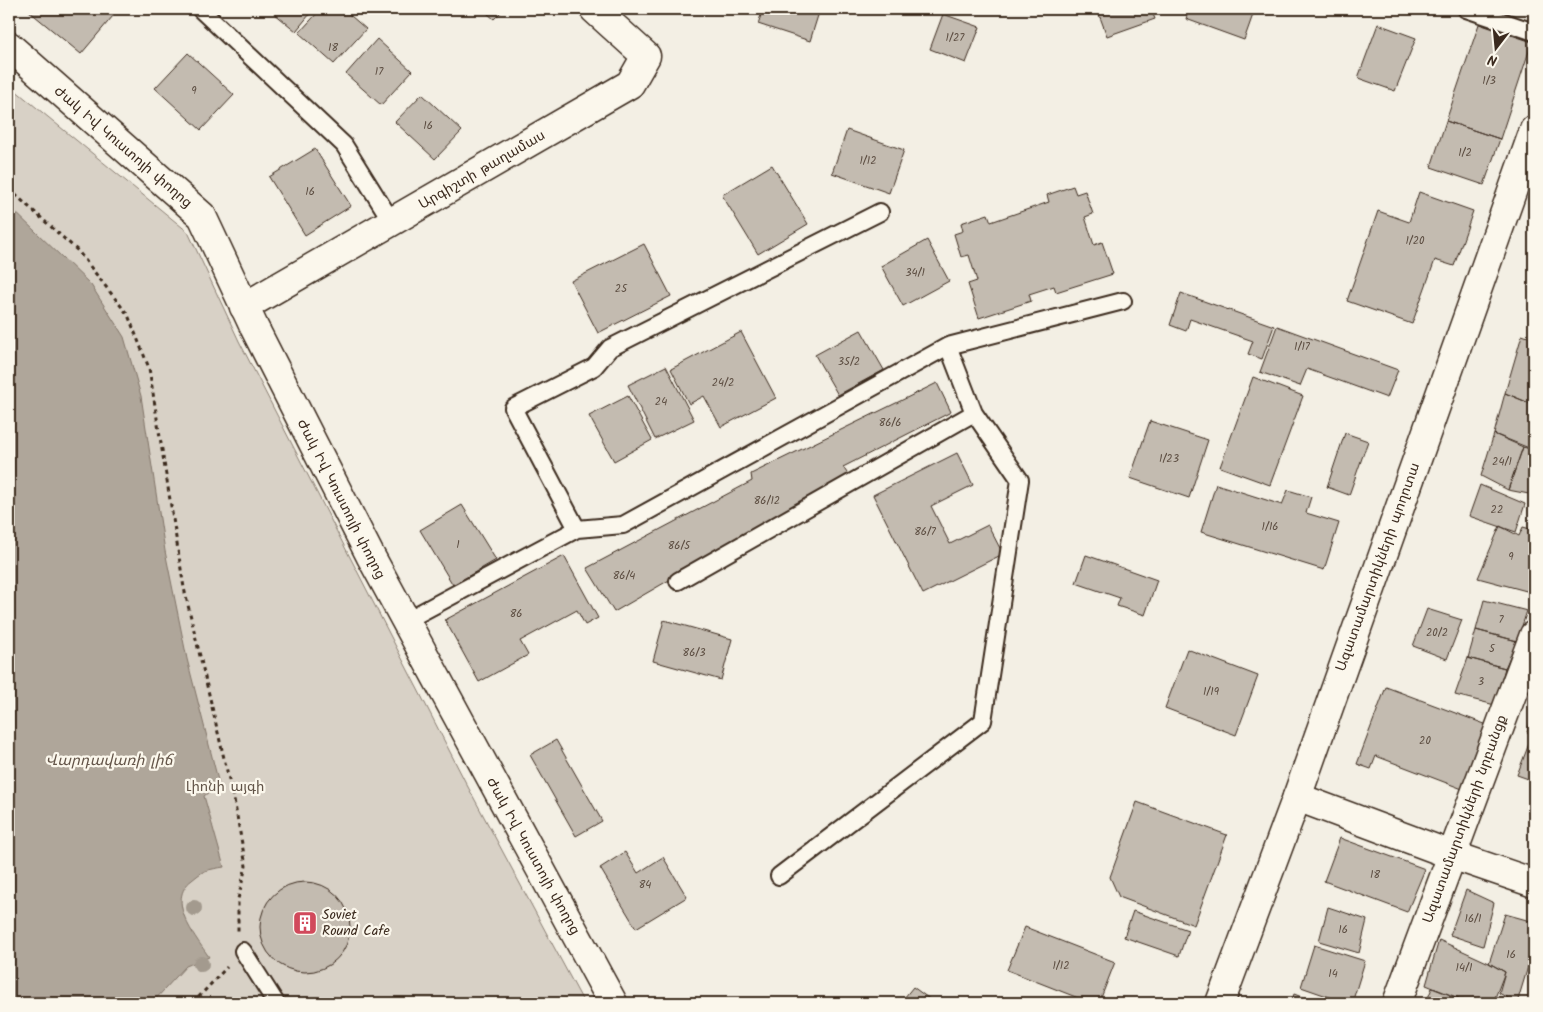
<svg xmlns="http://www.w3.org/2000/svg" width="1543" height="1012" font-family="Kalam,'Noto Sans Armenian',sans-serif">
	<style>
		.green { fill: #d8d1c6; stroke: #8a7e72 }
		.water { fill: #afa69a; stroke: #817468 }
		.building { fill: #c3bbb0; stroke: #3b2a1e }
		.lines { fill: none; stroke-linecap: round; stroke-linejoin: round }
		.lane-casing { stroke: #3b2a1e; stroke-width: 20 }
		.street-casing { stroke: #3b2a1e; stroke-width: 31 }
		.secondary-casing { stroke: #3b2a1e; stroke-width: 31 }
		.path { stroke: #3b2a1e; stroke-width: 3; stroke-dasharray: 4 4; stroke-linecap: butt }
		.lane { stroke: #fbf7ec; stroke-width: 16 }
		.street { stroke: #fbf7ec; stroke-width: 28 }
		.secondary { stroke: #fbf7ec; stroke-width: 28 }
		.tree { fill: #a39a8e }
		.labels { text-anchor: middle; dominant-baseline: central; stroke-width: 4.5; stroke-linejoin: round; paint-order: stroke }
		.number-label { font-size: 11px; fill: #5d4e42 }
		.street-label { font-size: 14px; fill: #3b2a1e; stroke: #fbf7ec }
		.park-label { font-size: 14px; fill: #625448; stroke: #fbf7ec }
		.poi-label { font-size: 14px; fill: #3b2a1e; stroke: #fbf7ec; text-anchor: start }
		.water-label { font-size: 15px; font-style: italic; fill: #645549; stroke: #fbf7ec }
	</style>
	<rect width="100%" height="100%" fill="#f3efe4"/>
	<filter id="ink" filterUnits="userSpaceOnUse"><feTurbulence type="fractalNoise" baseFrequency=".02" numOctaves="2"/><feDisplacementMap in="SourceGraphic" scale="10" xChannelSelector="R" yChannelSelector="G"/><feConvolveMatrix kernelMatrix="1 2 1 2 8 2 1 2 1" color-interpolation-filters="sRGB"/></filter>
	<g filter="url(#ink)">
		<path class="green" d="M9 85 188 232 239 341 468 787 584 1003H9Z"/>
		<path class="water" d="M9 206 91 285 124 337 141 396 165 551 187 659 219 784 204 796 224 867C218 868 211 869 205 871 200 873 196 877 192 880 165 900 195 936 209 957L186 966 153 1002V1003H9Z"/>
		<path class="building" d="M31 9H104L113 16 81 54 29 11Z
			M269 9H314L296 31Z
			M321 9H343L366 29 334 64 299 33Z
			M482 9H504L494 19Z
			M763 9H820L810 41 758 24Z
			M1097 9H1151L1155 19 1107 36Z
			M1189 9H1255L1244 40 1186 19Z
			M943 14 980 27 966 63 930 49Z
			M1378 24 1416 38 1395 91 1358 78Z
			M1479 24 1532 42 1500 139 1446 121Z
			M377 39 412 71 381 105 346 74Z
			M188 53 234 95 201 130 155 88Z
			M422 94 462 131 435 159 395 122Z
			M1446 121 1500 139 1484 185 1431 167Z
			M847 130 904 150 889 193 832 173Z
			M315 149 351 206 305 235 269 177Z
			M772 165 808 224 758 254 722 195Z
			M1073 186 1076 194 1085 191 1093 214 1085 217 1094 245 1102 242 1113 274 1056 292 1054 286 1029 294 1031 301 979 318 968 284 977 281 969 255 961 257 954 234 963 231 961 223 988 214 991 222 1049 202 1047 195Z
			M1419 192 1473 211 1454 266 1435 260 1412 324 1347 301 1378 211 1409 222Z
			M927 240 949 281 903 306 881 266Z
			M644 244 671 296 598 333 571 281Z
			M1181 293 1274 326 1262 359 1248 354 1253 341 1190 319 1186 331 1170 325Z
			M1277 326 1398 370 1387 398 1307 369 1300 386 1260 372Z
			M861 330 884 370 838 395 815 355Z
			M741 332 776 398 721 427 704 396 689 404 671 369Z
			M1522 335 1534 339V405L1505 393Z
			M666 366 694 420 655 439 628 385Z
			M1253 377 1303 396 1270 485 1220 467Z
			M937 383 951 412 843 467 849 476 614 612 587 568 752 481 751 474Z
			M1505 393 1534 405V450L1494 434Z
			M628 396 652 440 614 461 589 416Z
			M1150 421 1208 440 1189 498 1130 478Z
			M1345 433 1368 441 1349 495 1327 487Z
			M1494 434 1523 447 1508 490 1481 476Z
			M1523 447 1534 450V495L1508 490Z
			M957 453 973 485 931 506 950 544 988 525 1003 554 923 594 873 495Z
			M1216 484 1282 505 1288 490 1311 497 1306 513 1339 523 1324 570 1201 532Z
			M1480 485 1525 504 1516 532 1469 516Z
			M462 505 496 560 453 585 420 530Z
			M1500 526 1519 536 1523 527 1534 530V593L1478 578Z
			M1086 555 1157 580 1145 615 1117 606 1120 598 1076 583Z
			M564 556 598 618 585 625 577 610 520 641 528 655 479 682 445 620Z
			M1484 600 1527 611 1517 641 1476 630Z
			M1427 609 1462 620 1447 659 1413 646Z
			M664 620 732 639 721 680 653 661Z
			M1476 630 1517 641 1505 668 1468 658Z
			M1187 649 1258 676 1236 735 1165 708Z
			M1468 658 1505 668 1495 705 1455 695Z
			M1386 687 1490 726 1465 790 1376 756 1371 769 1357 764Z
			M1534 711V735L1527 732Z
			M1532 736 1534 737V781L1517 775Z
			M556 740 602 821 576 836 530 755Z
			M1137 802 1227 835 1194 925 1119 897 1110 877Z
			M1340 838 1425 869 1407 912 1324 881Z
			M625 852 638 873 663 857 687 897 636 928 600 868Z
			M260 927a45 45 0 1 1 90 0a45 45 0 1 1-90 0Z
			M1466 890 1494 903 1483 946 1450 935Z
			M1328 907 1367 920 1359 953 1319 941Z
			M1133 911 1188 930 1179 956 1124 937Z
			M1505 914 1534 922V947L1517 1003 1499 993 1505 972 1489 963Z
			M1025 927 1115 962 1099 1003H1091L1007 970Z
			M1439 940 1489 963 1505 972 1493 1003H1471L1426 985Z
			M1314 945 1365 961 1352 1003H1347L1301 987Z
			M913 987 935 1003H900Z
			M1432 988 1471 1003H1426Z
			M1294 994 1317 1003H1291Z"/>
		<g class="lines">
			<defs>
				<path id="lane" d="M200 9 344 145 392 222
					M1466 9 1534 32
					M948 346 1123 301
					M577 529 513 408 594 367 610 348 880 212
					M678 581 974 413
					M405 621 577 529 623 525 948 346 974 413 1020 480 983 721 779 876
					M243 951 276 1003"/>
				<path id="street" d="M244 307 630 84 646 56 594 9
					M1297 797 1452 855 1534 883
					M1397 1003 1534 635"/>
				<path id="secondary" d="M9 46 202 216 254 327 370 555 613 1003
					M1220 1003 1297 797 1534 130"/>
			</defs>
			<use href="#lane" class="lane-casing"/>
			<use href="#street" class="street-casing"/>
			<use href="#secondary" class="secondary-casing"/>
			<path class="path" d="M9 189 78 251 128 315 149 368 184 588 235 805 246 866 238 899V931
				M193 1003 227 967"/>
			<use href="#lane" class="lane"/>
			<use href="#street" class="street"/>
			<use href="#secondary" class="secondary"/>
		</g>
		<g class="tree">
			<circle cx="194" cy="908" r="8"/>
			<circle cx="201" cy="964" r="8"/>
		</g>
	</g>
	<defs>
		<symbol id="building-square" viewBox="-11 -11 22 22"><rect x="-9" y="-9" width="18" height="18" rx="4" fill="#d1495b" stroke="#fbf7ec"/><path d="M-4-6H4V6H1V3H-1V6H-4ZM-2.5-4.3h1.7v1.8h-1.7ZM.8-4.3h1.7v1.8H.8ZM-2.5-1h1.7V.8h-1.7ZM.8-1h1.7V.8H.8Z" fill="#fff"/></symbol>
	</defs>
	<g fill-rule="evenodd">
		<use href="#building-square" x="291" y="909" width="28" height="28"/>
	</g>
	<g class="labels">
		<g class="number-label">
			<text x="955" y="38">1/27</text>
			<text x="333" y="48">18</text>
			<text x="379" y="72">17</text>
			<text x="1489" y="81">1/3</text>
			<text x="194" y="91">9</text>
			<text x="428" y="126">16</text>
			<text x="1465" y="153">1/2</text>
			<text x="868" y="161">1/12</text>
			<text x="310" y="192">16</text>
			<text x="1415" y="241">1/20</text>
			<text x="915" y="273">34/1</text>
			<text x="621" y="289">25</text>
			<text x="1302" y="347">1/17</text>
			<text x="849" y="362">35/2</text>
			<text x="723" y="383">24/2</text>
			<text x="661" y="402">24</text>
			<text x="890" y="423">86/6</text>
			<text x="1169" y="459">1/23</text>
			<text x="1502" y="462">24/1</text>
			<text x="767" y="501">86/12</text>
			<text x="1497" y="510">22</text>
			<text x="1270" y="527">1/16</text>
			<text x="925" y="532">86/7</text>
			<text x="458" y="545">1</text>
			<text x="679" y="546">86/5</text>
			<text x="1511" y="557">9</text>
			<text x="624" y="576">86/4</text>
			<text x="516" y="614">86</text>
			<text x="1501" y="620">7</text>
			<text x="1437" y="633">20/2</text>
			<text x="1492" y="649">5</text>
			<text x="694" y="653">86/3</text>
			<text x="1481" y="682">3</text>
			<text x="1211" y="692">1/19</text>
			<text x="1425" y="741">20</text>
			<text x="1375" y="875">18</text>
			<text x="645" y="885">84</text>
			<text x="1473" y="919">16/1</text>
			<text x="1343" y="930">16</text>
			<text x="1511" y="955">16</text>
			<text x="1061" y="966">1/12</text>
			<text x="1464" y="968">14/1</text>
			<text x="1333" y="974">14</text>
		</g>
		<g class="street-label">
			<text transform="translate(123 147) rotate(41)">Ժակ Իվ Կուստոյի փողոց</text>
			<text transform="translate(482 170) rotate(-30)">Արգիշտի թաղամաս</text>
			<text transform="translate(341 499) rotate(63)">Ժակ Իվ Կուստոյի փողոց</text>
			<text transform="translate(1378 567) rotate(-70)">Ազատամարտիկների պողոտա</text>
			<text transform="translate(1465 819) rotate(-70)">Ազատամարտիկների նրբանցք</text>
			<text transform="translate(533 856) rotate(61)">Ժակ Իվ Կուստոյի փողոց</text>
		</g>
		<g class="park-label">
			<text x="225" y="787">Լիոնի այգի</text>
		</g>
		<g class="poi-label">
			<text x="322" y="915">Soviet<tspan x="322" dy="16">Round Cafe</tspan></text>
		</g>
		<g class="water-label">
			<text x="109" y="761">Վարդավառի լիճ</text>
		</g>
	</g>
	<rect width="1543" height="1012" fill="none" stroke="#fbf7ec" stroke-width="30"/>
	<rect x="15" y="15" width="1513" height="982" fill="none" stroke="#3b2a1e" stroke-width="2" filter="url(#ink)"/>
	<g transform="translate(1496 48) rotate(196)" stroke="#fbf7ec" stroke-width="4" paint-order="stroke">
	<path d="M0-4L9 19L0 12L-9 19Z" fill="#3b2a1e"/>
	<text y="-8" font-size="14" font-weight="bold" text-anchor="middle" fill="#3b2a1e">N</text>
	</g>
</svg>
